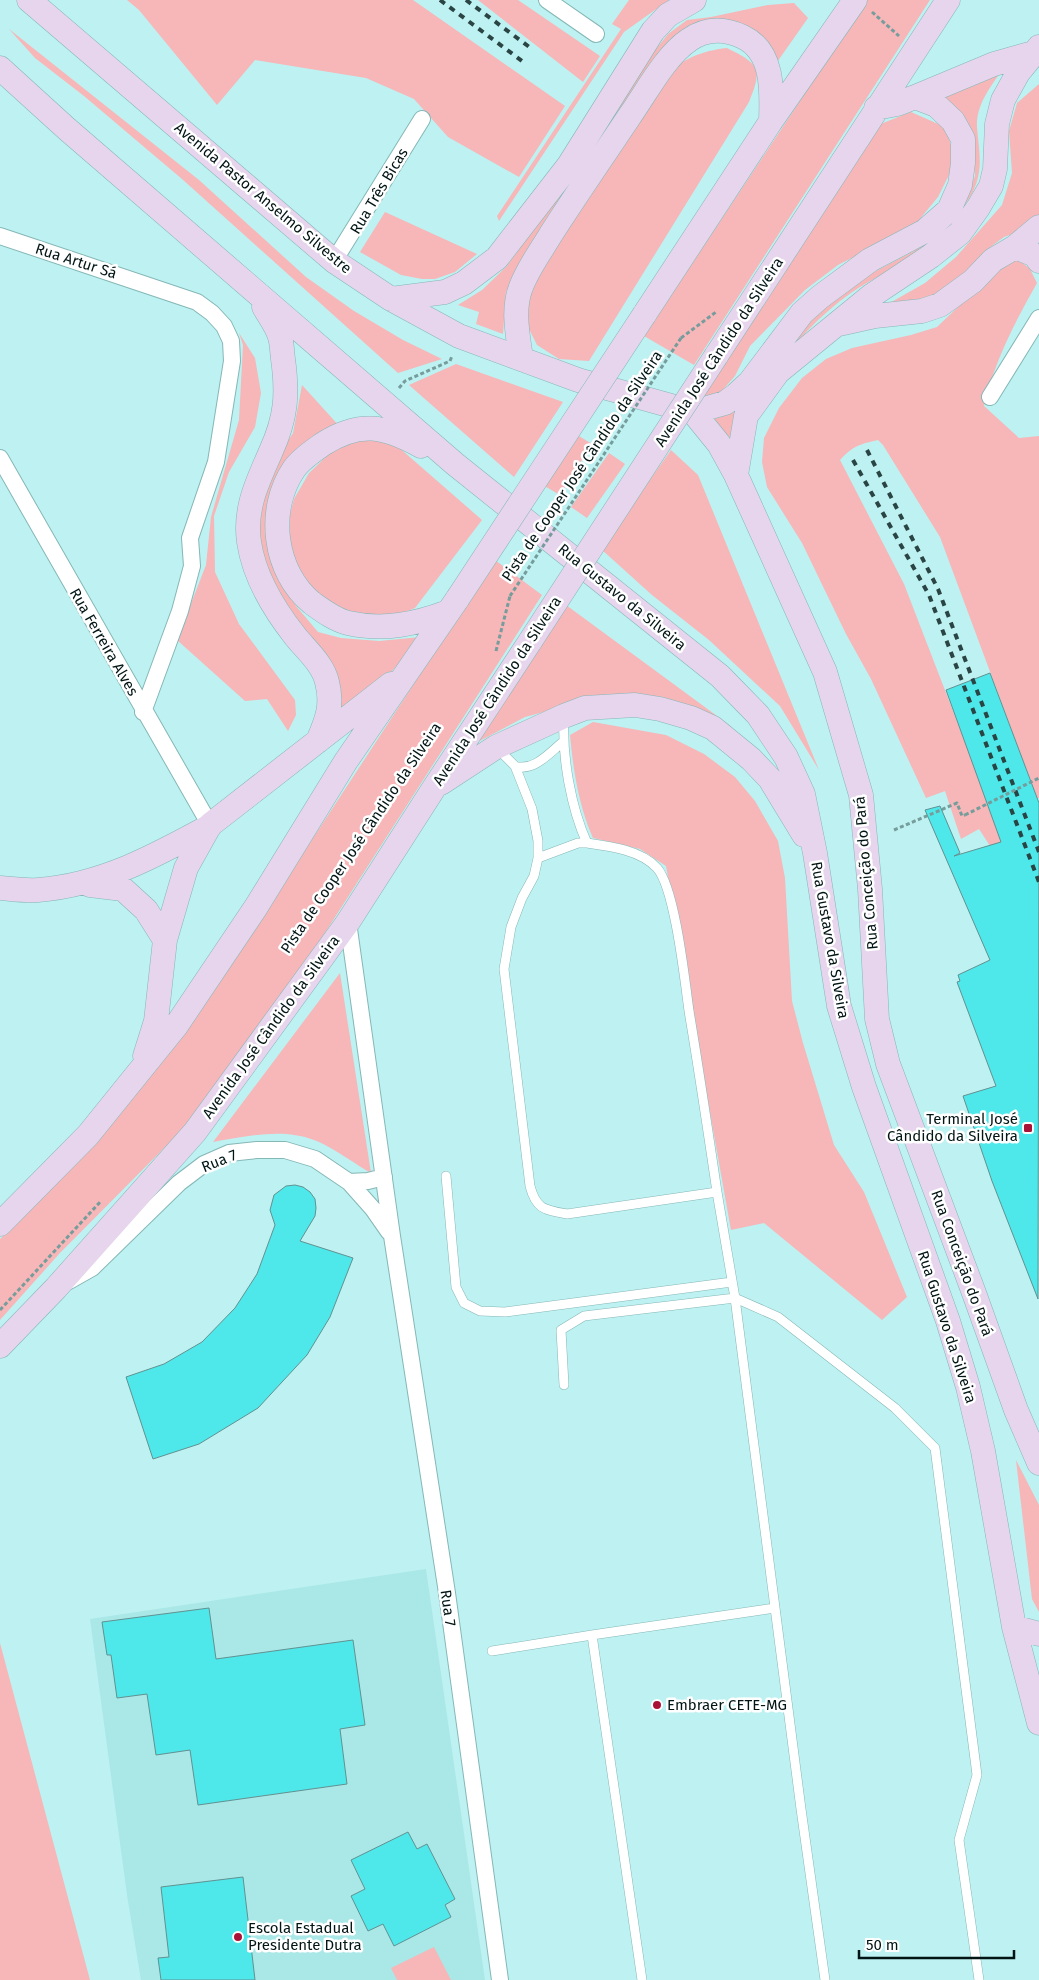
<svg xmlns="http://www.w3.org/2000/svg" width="1039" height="1980" font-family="'Fira Sans',sans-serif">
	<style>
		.built { fill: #aae7e7 }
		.green { fill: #f7b6b8 }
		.building { fill: #4ee8ea; stroke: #619191 }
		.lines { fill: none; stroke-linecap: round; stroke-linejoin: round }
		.lane-casing { stroke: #85b7b7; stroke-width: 10 }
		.street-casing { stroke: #85b7b7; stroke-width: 18 }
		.secondary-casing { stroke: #85b7b7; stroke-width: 25 }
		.path { stroke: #769c9c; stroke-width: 3; stroke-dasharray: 4 2.5; stroke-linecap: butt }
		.lane { stroke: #fff; stroke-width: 9 }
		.street { stroke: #fff; stroke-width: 16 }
		.secondary { stroke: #e6d5ec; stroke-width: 24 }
		.rail { stroke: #2a4343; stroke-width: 4; stroke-dasharray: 6 6; stroke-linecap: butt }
		.secondary-bridge-casing { stroke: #85b7b7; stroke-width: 25; stroke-linecap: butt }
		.path-bridge { stroke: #769c9c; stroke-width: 3; stroke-dasharray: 4 2.5; stroke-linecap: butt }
		.secondary-bridge { stroke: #e6d5ec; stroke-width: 24 }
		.poi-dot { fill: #a91237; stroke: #fff; stroke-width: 2 }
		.labels { text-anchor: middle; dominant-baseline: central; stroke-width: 5; stroke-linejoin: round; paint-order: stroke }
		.street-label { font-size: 15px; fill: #021414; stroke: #fff }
		.poi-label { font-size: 15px; fill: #021414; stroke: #fff; text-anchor: start }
	</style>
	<rect width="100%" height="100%" fill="#bef1f1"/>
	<path class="built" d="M426 1569 485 1980H141L127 1895 90 1619Z"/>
	<path class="green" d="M127 0H413L565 106 519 177 448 137 414 99 366 78 255 60 217 105 139 10Z
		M478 0H518L600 56 583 82Z
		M629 0H669L624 32 499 221 497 216 621 29 612 24Z
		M867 0H930L694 365 644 336Z
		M794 3 808 18 775 65 693 25 517 271 506 292 503 334 476 324 479 312 458 305 482 290 507 266 600 135 649 58 668 34 687 20 711 17 768 5Z
		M9 29 199 180 306 277 354 311 403 340 442 359 398 373 182 179 84 96 35 58Z
		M727 48C759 64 763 68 749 102L589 361 559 359 537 345 526 323 530 285 665 75C685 58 701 51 727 48Z
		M1000 73C989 89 976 106 977 127 978 143 982 161 978 177 974 197 957 215 944 231 921 260 890 268 860 287 802 324 762 384 727 441L712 421 746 397 784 348 827 303 859 280 914 251 939 228 967 195 975 176 973 149 940 99Z
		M1039 84V217L1024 230 1004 237 985 251 960 279 940 295 872 313 925 283 956 257 1002 205 1012 173 1009 131 1017 103Z
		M911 112 945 127 952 148 951 171 938 197 914 226 838 265 805 290 750 346 735 376 719 394 697 406 878 125Z
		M385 212 477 254 455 272 435 279H422L401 275 360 252Z
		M1018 259 1030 269 1037 283C1015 322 994 362 984 406L1019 438 1039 436V798H1037L940 537 883 445 878 440C860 444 853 446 840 460L904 584 1007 851 996 855 979 829 961 839 945 791 926 798 871 679 846 634 802 543 767 487 762 462 764 438 779 408 802 378 826 359 852 348 911 335 937 327 1000 267Z
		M239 333 255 358 261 393 255 427 229 472 214 516 215 572 239 624 295 700 296 715 288 731 267 699 245 701 177 640 206 565 211 517 239 420 243 345Z
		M456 364 563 402 514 477 409 385Z
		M302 385 341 428 278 477 268 503V542L274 570 296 606 318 632 341 638 379 641 421 637 381 684 333 724 302 634 262 564 255 509 282 450 293 433Z
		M574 433 592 444 560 495 541 484Z
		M376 439 396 445 482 520 415 608 393 617 337 611 312 590 299 571 290 552V514L294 499 309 473 330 453 352 440Z
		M671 450 698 475 819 770 780 706 709 640 652 595 601 549Z
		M609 453 625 464 587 518 571 507Z
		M495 560 542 595 321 939 183 1129 59 1254 0 1320V1239L92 1144 190 1026Z
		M566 605 732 727 670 701 607 695 525 717 470 746Z
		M593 722 666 735 704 754 735 777 755 801 778 841 785 878 792 1001 803 1043 834 1145 864 1192 907 1297 882 1320 764 1223 731 1230 666 866 640 849 593 838C579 807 573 769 570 735Z
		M340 973 371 1173C355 1164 331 1146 314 1140 283 1128 245 1136 213 1142Z
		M1016 1460 1039 1505V1612L1032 1599Z
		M0 1643 90 1980H0Z
		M434 1947 451 1980H397L391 1968Z"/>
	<path class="building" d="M990 673 1039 803 1038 1299 992 1181 963 1096 996 1086 957 982 960 981 958 975 990 960 925 810 940 806 960 853 954 856 1001 842 946 690Z
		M295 1185 303 1187 310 1192 315 1199 316 1208 315 1216 300 1241 353 1258 330 1317 307 1355 258 1408 199 1444 153 1459 126 1377 164 1364 202 1342 235 1308 257 1274 275 1225 270 1210 274 1195 286 1186Z
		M209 1608 216 1659 353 1640 365 1725 340 1729 347 1784 198 1805 190 1750 156 1755 147 1694 117 1698 111 1655H107L102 1622Z
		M408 1832 417 1849 427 1844 455 1899 445 1905 451 1917 394 1946 383 1924 368 1931 351 1896 365 1889 351 1860Z
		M243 1877 255 1980H161L158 1958 169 1957 161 1887Z"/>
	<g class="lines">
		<defs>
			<path id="lane" d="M498 749 515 766 532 809 538 841V858L534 876 522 898 511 927 504 969 530 1186C536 1209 544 1210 567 1214L717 1192C708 1131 699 1071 689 1011 685 982 675 888 657 868 641 850 609 846 587 843 571 808 562 757 564 719
				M515 766C534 772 549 753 563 742
				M538 858 578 843H587
				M446 1176 456 1287 464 1303 480 1311 505 1312 732 1282
				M564 1385 561 1330 584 1316 735 1298 717 1192
				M492 1651 592 1635
				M642 1980 592 1635 775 1608
				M825 1980 801 1809 735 1298 778 1317 895 1408 935 1448 977 1775 959 1840 979 1980"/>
			<path id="street" d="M547 0 596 34
				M0 236 197 302 212 313 224 326 231 341 232 361 216 462 190 538 192 566 180 611 143 712
				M334 261 422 119
				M990 397 1039 318
				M0 458 210 825
				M348 922 392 1236 447 1593 500 1980
				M349 1182 368 1181 384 1177
				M69 1281 92 1268 179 1183 204 1164 229 1153 257 1150H285L315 1159 349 1182 373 1209 389 1232"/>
			<path id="secondary" d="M29 0 334 261 391 299 459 336 578 380 693 412 719 444 736 475 825 672 861 795 870 889 877 1019 888 1064 974 1293 1016 1410 1039 1463
				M0 68 67 129 455 464 720 676 758 715 786 757 803 794 815 853 839 1006 864 1087 948 1321 968 1387 983 1451 1014 1627 1039 1723
				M915 97 994 64 1033 53
				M1015 247 1035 255 1039 261
				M391 299 445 292 464 283 497 258 569 165 653 31 668 15 694 0
				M264 307C269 316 277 326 280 337 282 343 282 352 283 359 288 395 286 418 271 451 258 481 244 508 249 542 254 577 273 608 295 636 306 650 323 664 327 682 333 705 327 720 318 741
				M644 315 771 121 855 0
				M839 324 875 316 922 311 940 305 973 281 993 260 1015 247 1039 227
				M716 356 948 0
				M521 358C518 336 512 309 521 287 528 268 541 251 551 234 576 195 603 156 629 117 646 93 665 56 689 40 706 28 724 28 743 37 774 52 772 91 771 121
				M693 412 725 403 736 395 750 382 802 313 820 297 870 260 925 231 949 210 960 185 963 163V139L953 121 936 105 915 97 897 104 876 108
				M421 446C385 426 360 420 323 444 313 451 301 459 294 469 266 510 274 572 312 603 323 611 335 620 348 623 383 631 416 624 448 612
				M736 475 746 416 778 372 871 296 931 256 960 233 978 208 991 186 995 169 997 124 1003 100 1018 73 1039 47
				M441 783 496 747 564 716 585 708 635 705 660 709 691 718 713 728 751 759 770 779 804 835
				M90 885 123 889 146 910 165 940
				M0 888C12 889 26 891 38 890 102 885 155 856 210 826
				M145 1056 156 1021 165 940 186 868 210 825 391 684
				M0 1224 88 1135 176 1026 256 907 346 761 458 598
				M0 1346 56 1288 195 1132 348 922 434 788 531 640
				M1014 1627 1039 1634"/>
		</defs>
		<use href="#lane" class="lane-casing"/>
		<use href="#street" class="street-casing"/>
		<use href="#secondary" class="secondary-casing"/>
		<path class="path" d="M872 12 899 36
			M681 338 716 312
			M399 388 405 381 450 361 452 356
			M496 651 510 596
			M894 830 957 803 962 816 965 815
			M0 1310 101 1201"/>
		<use href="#lane" class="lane"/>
		<use href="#street" class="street"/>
		<use href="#secondary" class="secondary"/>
		<path class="rail" d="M440 0 522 61
			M466 0 532 49
			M867 450 938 589 1039 852
			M853 460 929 595 1039 882"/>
		<defs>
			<path id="secondary-bridge" d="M458 598 644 315
				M531 640 716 356"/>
		</defs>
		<use href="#secondary-bridge" class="secondary-bridge-casing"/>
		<path class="path-bridge" d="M510 596 681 338
			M965 815 1039 778"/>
		<use href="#secondary-bridge" class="secondary-bridge"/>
	</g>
	<g class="poi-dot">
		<rect x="1023" y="1123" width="10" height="10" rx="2.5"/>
		<circle cx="657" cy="1705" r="5"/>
		<circle cx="238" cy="1937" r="5"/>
	</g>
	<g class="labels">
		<g class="street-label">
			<text transform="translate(379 191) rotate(-59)">Rua Três Bicas</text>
			<text transform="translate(263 198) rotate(40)">Avenida Pastor Anselmo Silvestre</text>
			<text transform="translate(76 261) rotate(18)">Rua Artur Sá</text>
			<text transform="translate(719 352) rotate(-57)">Avenida José Cândido da Silveira</text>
			<text transform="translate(582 466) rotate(-56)">Pista de Cooper José Cândido da Silveira</text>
			<text transform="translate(622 597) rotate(39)">Rua Gustavo da Silveira</text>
			<text transform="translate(104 642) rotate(60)">Rua Ferreira Alves</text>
			<text transform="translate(497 691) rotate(-57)">Avenida José Cândido da Silveira</text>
			<text transform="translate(361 838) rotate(-56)">Pista de Cooper José Cândido da Silveira</text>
			<text transform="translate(866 873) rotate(-95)">Rua Conceição do Pará</text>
			<text transform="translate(830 940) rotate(80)">Rua Gustavo da Silveira</text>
			<text transform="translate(271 1027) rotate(-54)">Avenida José Cândido da Silveira</text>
			<text transform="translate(219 1161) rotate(-22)">Rua 7</text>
			<text transform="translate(962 1263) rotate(70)">Rua Conceição do Pará</text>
			<text transform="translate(947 1327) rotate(72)">Rua Gustavo da Silveira</text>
			<text transform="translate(448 1608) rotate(82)">Rua 7</text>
		</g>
		<g class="poi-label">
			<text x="1018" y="1119" text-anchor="end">Terminal José<tspan x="1018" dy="17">Cândido da Silveira</tspan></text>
			<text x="667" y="1705">Embraer CETE-MG</text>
			<text x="248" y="1928">Escola Estadual<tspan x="248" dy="17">Presidente Dutra</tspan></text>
		</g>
	</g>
	<path d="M859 1950v8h155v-8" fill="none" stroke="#021414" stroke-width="2.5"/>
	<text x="866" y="1950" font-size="15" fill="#021414" stroke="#ffffff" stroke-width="4" paint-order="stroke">50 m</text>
</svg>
